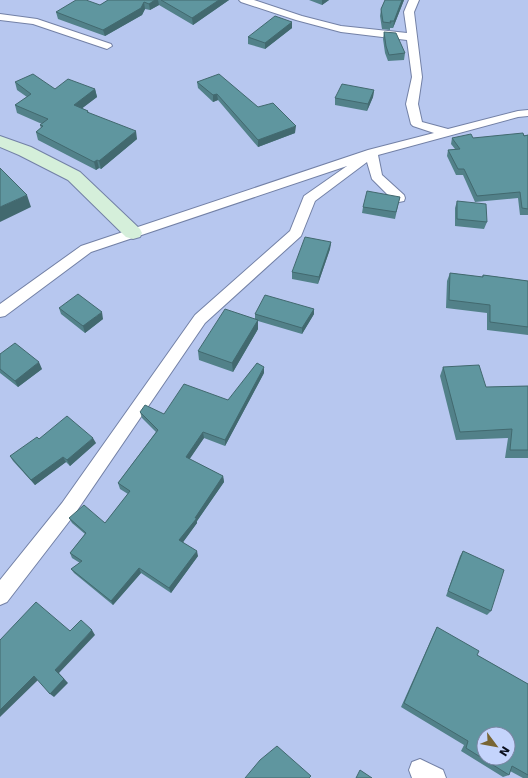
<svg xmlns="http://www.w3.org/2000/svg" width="528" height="778" font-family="'DejaVu Sans',sans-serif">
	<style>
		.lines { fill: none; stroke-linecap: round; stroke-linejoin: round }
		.street-casing { stroke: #7381a6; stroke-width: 2 }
		.secondary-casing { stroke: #7381a6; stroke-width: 2 }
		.street { fill: #fff; fill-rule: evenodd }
		.secondary { fill: #d5efda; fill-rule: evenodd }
		.wall { fill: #528189 }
		.shaded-wall { fill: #42696f }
		.building { fill: #5f969f; stroke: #42696f; fill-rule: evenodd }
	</style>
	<rect width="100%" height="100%" fill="#b7c7ef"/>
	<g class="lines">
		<defs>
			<path id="street" d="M239 0H254L302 16 341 26 407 33 404 12 409 0H419L414 12 422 77 418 104 422 122 448 129 518 111 528 110V116L518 117 378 155 382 175 404 195 405 198 404 201 399 202 394 201 372 179 367 162 315 201 301 236 205 323 74 515 7 602 0 605V580L62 503 195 315 290 231 304 196 347 166 91 252 5 316 0 317V304L81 246 368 150 434 133 413 126 411 124 406 104 412 77 407 40 341 32 296 20 241 2Z
				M0 14 37 19 111 44 112 46 107 49 33 24 0 20Z
				M420 759 443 770 446 778H412L409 770 412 762Z"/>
			<path id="secondary" d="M0 136 31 147 80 172 140 229 142 233 140 237 133 239 126 237 68 180 19 155 0 147Z"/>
		</defs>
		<use href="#street" class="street-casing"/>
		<use href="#secondary" class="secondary-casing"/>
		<use href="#street" class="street"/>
		<use href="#secondary" class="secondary"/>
	</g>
	<path class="wall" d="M108 0H229L193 25 159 5 150 10 145 9 142 15 105 36 58 19 56 12 100 5Z
		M309 0H329L322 5Z
		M385 0H404L393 28H390V30L382 29 380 16 381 9Z
		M292 22V28L265 49 248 44V37Z
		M384 32 405 53 404 60 388 61 385 53 383 39Z
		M15 82 55 89H95L97 97 82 108 88 111 89 113 137 139 101 169 99 168 96 170 38 140 36 132 41 128 40 125 42 124 17 113 15 105 27 97 17 90Z
		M197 82 258 107 295 133 258 147 218 100 213 102 198 88Z
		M374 90 373 97 367 111 335 105V98Z
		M528 135V215H520L518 198 475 202 463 175H456L447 156 448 150 455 149 451 144 452 138H473Z
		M400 197 395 219 362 213 363 207Z
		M457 201 487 222 484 229 455 226V208Z
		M331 242 330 249 318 284 292 279V272Z
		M450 273 482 277 483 275 528 281V335L487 330V313L446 308 447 281Z
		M59 308 103 319 85 333 61 314Z
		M314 309V314L302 334 258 321V329L233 372 199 360 198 351 255 319V314Z
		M0 354 42 369 18 387 0 373Z
		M443 367 486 387 528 386V458H505L508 438 456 440 440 376Z
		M264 373 225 446 204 438 189 459 223 476 224 482 197 521V523L183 542 198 556 171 593 141 573 113 605 74 573 71 569 80 563 72 558 70 553 85 534 72 523 69 518 105 523 128 494 120 489 118 483 156 432 142 418 140 412 164 414 228 400Z
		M39 439 96 443 70 466 66 462 35 485 13 461 10 456Z
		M463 551 491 611 487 615 446 596 460 556Z
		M437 627 477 655 528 684V778H523L510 771 509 775 503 777 461 751 464 745 401 707 434 633Z"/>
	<path class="shaded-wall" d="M155 0H158L159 5 150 10 149 4Z
		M219 0H229L193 25 192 18Z
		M322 0H329L322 5Z
		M402 0H404L393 28 394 21Z
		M144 2 145 9 142 15 105 36 103 30Z
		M292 22V28L265 49V43Z
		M95 89 97 97 76 113 74 105Z
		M374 90 373 97 367 111 368 104Z
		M217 94 218 100 213 102V95Z
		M296 126 295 133 258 147V140Z
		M136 131 137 139 101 169 99 161Z
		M97 160 99 168 96 170 94 162Z
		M27 195 31 207 0 222V207Z
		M331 242 330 249 318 284 319 277Z
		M314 309V314L302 334V328Z
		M102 312 103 319 85 333 83 326Z
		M258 320V329L233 372 232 363Z
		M39 362 42 369 18 387 15 381Z
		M264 367V373L225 446V440Z
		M203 432 204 438 187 463 186 457Z
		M93 438 96 443 70 466 67 460Z
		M63 457 66 462 35 485 31 480Z
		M223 476 224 482 197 521V523L181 545 179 540Z
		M197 551 198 556 171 593 169 588Z
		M139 568 141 573 113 605 111 601Z
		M92 630 95 635 59 673 68 683 54 697 50 694 55 670Z
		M34 676 38 680 0 717V710Z"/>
	<path class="building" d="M76 0H86L100 5 108 0H155L149 4 144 2 141 8 103 30 56 12Z
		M161 0H219L192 18Z
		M385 0H402L394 21H390L391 23 383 22 381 9Z
		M275 16 292 22 265 43 248 37Z
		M384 32 396 33 405 53 389 55 386 46Z
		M33 74 55 89 68 79 95 89 74 105 88 111 87 112 136 131 99 161 97 160 94 162 36 132 43 126 40 125 48 119 15 105 31 94 15 82Z
		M219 74 258 107 273 103 296 126 258 140 217 94 213 95 197 82Z
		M342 84 374 90 368 104 335 98Z
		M523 133 524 136 528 135V209L522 208 520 192 477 196 464 169H458L448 150 460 149 452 138 471 134 473 138Z
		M0 168 27 195 0 207Z
		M367 191 400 197 396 212 363 207Z
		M457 201 486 204 487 222 457 219Z
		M305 237 331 242 319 277 292 272Z
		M450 273 483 277V275L528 281V327L490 322V305L449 300Z
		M78 294 102 312 83 326 59 308Z
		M265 295 314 309 302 328 255 314Z
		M225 309 258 320 232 363 198 351Z
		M15 343 39 362 15 381 0 369V354Z
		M257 363 264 367 225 440 203 432 186 457 223 476 195 518H197L179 540 197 551 169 588 139 568 111 601 71 569 82 561 70 553 86 533 69 518 84 505 105 523 130 491 118 483 158 430 140 412 145 405 164 414 184 384 228 400Z
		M479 365 486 387 528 386V450H510L512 429 460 432 443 367Z
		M67 416 93 438 67 460 63 457 31 480 10 456 37 437 39 439Z
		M463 551 504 570 491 611 448 591Z
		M36 602 70 631 81 620 92 630 55 670 64 679 50 694 34 676 0 710V640Z
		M437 627 479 651 477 655 528 684V775L512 766 509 775 466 748 468 741 404 703ZM484 734H508V758H484Z
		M277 746 311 776 309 778H245L260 760Z
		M360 770 372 778H356Z"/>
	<g transform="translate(496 746) rotate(122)"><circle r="19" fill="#c4d4fc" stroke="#7a86a3"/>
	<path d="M0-3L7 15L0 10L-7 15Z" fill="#786533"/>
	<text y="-6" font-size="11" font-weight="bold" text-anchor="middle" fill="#0b101e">N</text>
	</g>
</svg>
